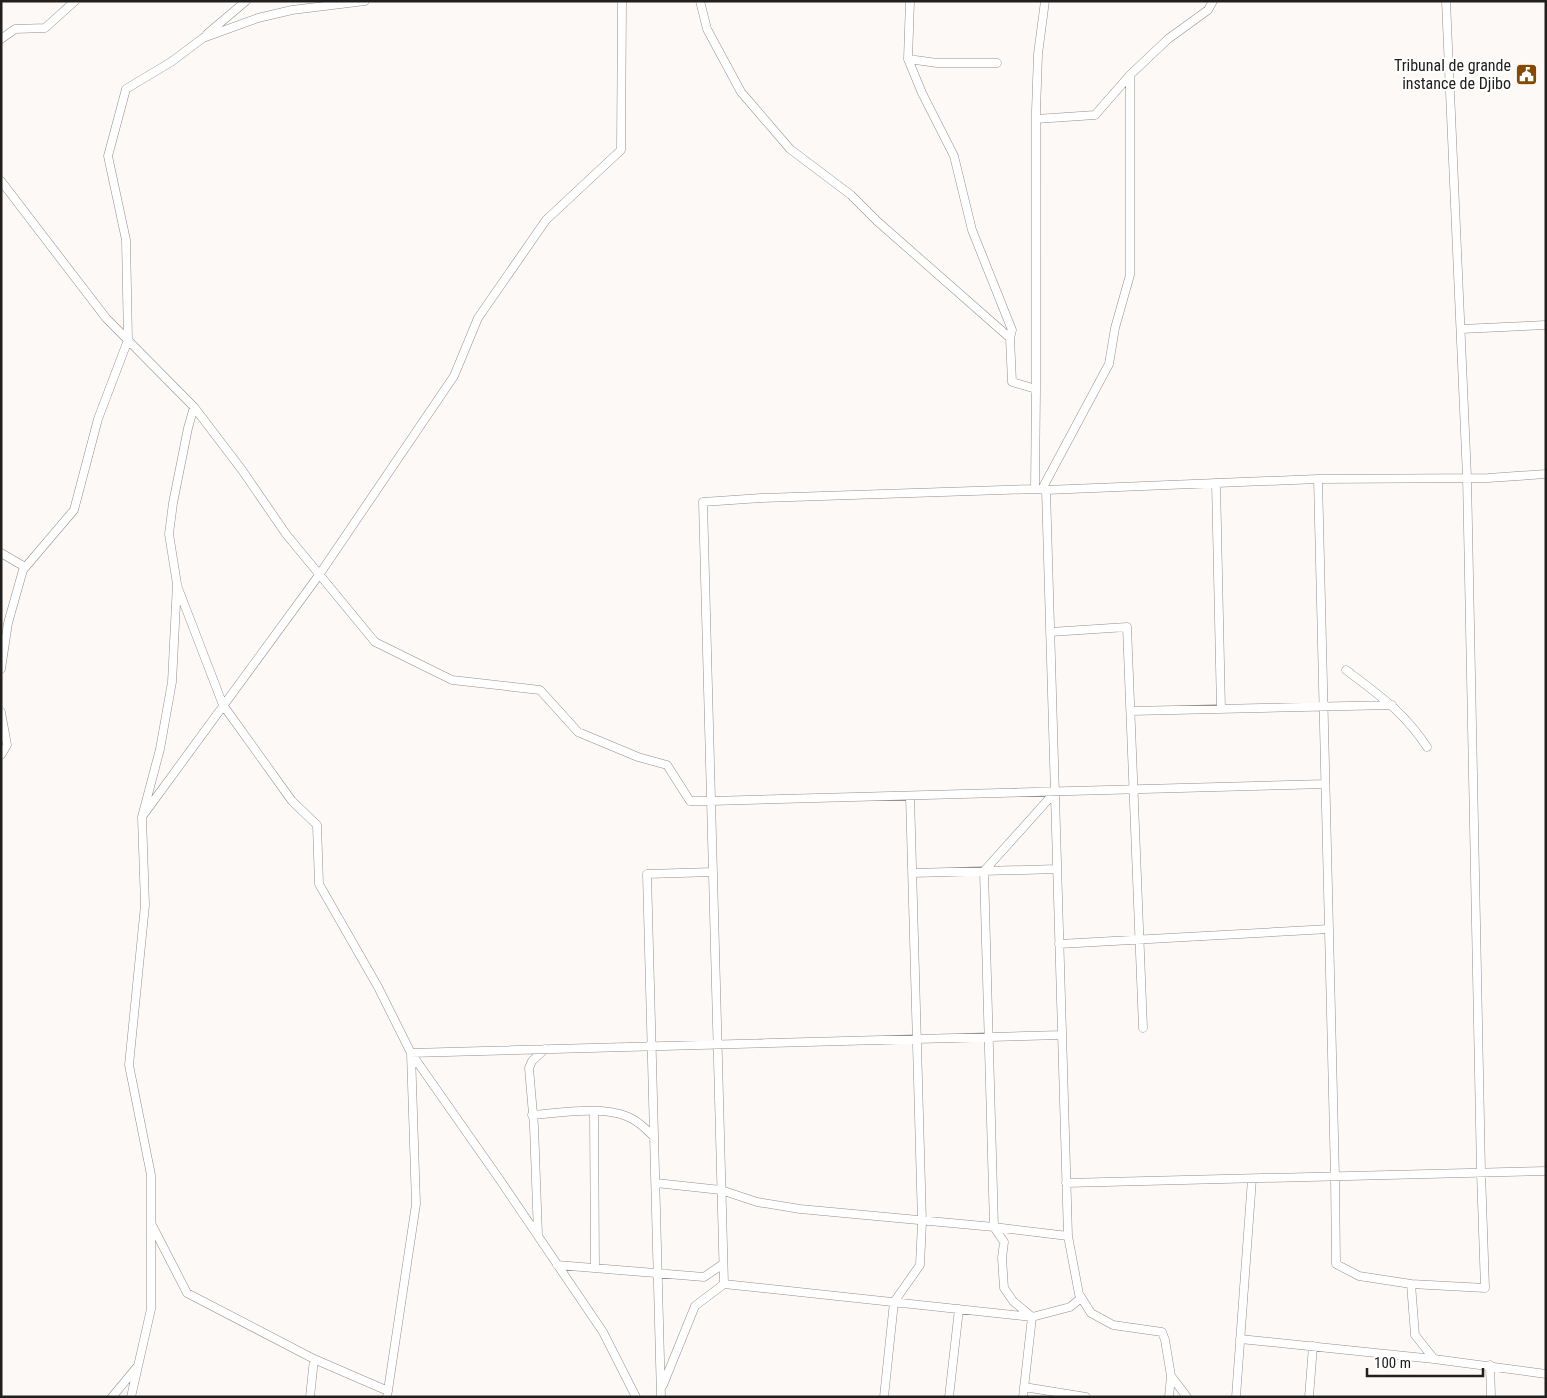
<svg xmlns="http://www.w3.org/2000/svg" width="1547" height="1398" font-family="'Roboto Condensed',sans-serif">
	<style>
		.lines { fill: none; stroke-linecap: round; stroke-linejoin: round }
		.minor-casing { stroke: #93908d; stroke-width: 9 }
		.minor { stroke: #fff; stroke-width: 8 }
		.labels { text-anchor: middle; dominant-baseline: central; stroke-width: 4; stroke-linejoin: round; paint-order: stroke }
		.poi-label { font-size: 16px; fill: #21201f; stroke: #fff; text-anchor: end }
	</style>
	<rect width="100%" height="100%" fill="#fcf9f6"/>
	<g class="lines">
		<defs>
			<path id="minor" d="M700 1 707 29 741 92 790 149 851 195 877 221 1010 338
				M910 1 908 59 922 93 954 156 972 230 1012 330 1010 338 1012 382 1036 389
				M207 34 246 1
				M1 39 15 29 45 28 75 1
				M908 59 937 63H997
				M1036 119 1095 115 1130 75
				M1 181 106 318 194 407 242 470 286 534 375 642 452 680 540 690 578 732 638 757 667 765 690 801H711L1325 784
				M1461 329 1546 325
				M1318 479 1335 1177 1336 1264 1359 1276 1411 1284 1415 1335 1434 1359 1546 1374
				M1216 483 1221 709
				M1035 489 1036 389V111L1038 54 1045 1
				M1042 489 1109 364 1115 328 1130 275V75L1168 39 1208 10 1213 1
				M1046 490 1068 1236 1079 1294 1091 1313 1113 1325 1162 1332 1165 1340 1171 1376 1187 1397
				M1 553 25 567
				M178 588 223 705 292 801 317 825 319 884 378 987 411 1053 500 1180 603 1332 636 1397
				M1050 632 1127 627 1143 1028
				M1 669 8 623 23 570 74 510 98 419 128 340 126 240 108 156 126 89 171 62 203 38 258 18 292 10 365 1
				M1346 670C1379 695 1404 712 1427 747
				M1131 711 1392 705
				M1 712 7 745 1 755
				M144 814 319 575 454 376 478 318 546 220 621 150 622 1
				M913 873 1057 869
				M1059 944 1329 929
				M594 1111 595 1268
				M532 1115C557 1113 603 1106 626 1116 637 1120 646 1129 654 1137
				M656 1183 721 1190 757 1202 800 1209 994 1227 1068 1236
				M1066 1183 1546 1171
				M152 1225 187 1293 314 1359 388 1391
				M538 1235 534 1126 529 1068 532 1061 545 1049
				M557 1265 704 1277 723 1264
				M724 1284 703 502 761 498 1035 489 1046 490 1318 479 1488 478 1546 474
				M1411 1284 1485 1288 1481 1172 1467 477 1446 1
				M1032 1317 1013 1301 1004 1288 1002 1258 1004 1242 994 1227 984 871 1055 792
				M1240 1339 1434 1359
				M1490 1365 1491 1397
				M663 1385 695 1306 724 1284 1032 1317 1070 1307 1081 1298
				M1024 1387 1086 1397
				M112 1397 137 1367
				M131 1397 151 1309V1175L129 1065 145 905 142 817 160 749 172 682 177 584 169 534 173 503 188 428 194 407
				M310 1397 314 1359
				M387 1397 416 1204 411 1053 1061 1035
				M661 1397 647 874 713 872
				M884 1397 894 1302 920 1265 922 1222 910 796
				M949 1397 959 1309
				M1023 1397 1032 1317
				M1169 1397 1171 1376
				M1236 1397 1252 1179
				M1309 1397 1313 1346"/>
		</defs>
		<use href="#minor" class="minor-casing"/>
		<use href="#minor" class="minor"/>
	</g>
	<defs>
		<symbol id="civic-square" viewBox="-11 -11 22 22"><rect x="-9" y="-9" width="18" height="18" rx="4" fill="#854a02" stroke="#fff"/><path d="M-.6-6.5H3V-4.5H.6V-3L4-1V1h2V6H-6V1h2V-1L-.6-3ZM-1.2 2.5V6h2.4V2.5Z" fill="#fff"/></symbol>
	</defs>
	<g fill-rule="evenodd">
		<use href="#civic-square" x="1514" y="62" width="25" height="25"/>
	</g>
	<g class="labels">
		<g class="poi-label">
			<text x="1511" y="65">Tribunal de grande<tspan x="1511" dy="18">instance de Djibo</tspan></text>
		</g>
	</g>
	<rect width="1547" height="1398" fill="none" stroke="#21201f" stroke-width="5"/>
	<path d="M1367 1368v8h116v-8" fill="none" stroke="#21201f" stroke-width="2.5"/>
	<text x="1374" y="1368" font-size="15" fill="#21201f" stroke="#ffffff" stroke-width="4" paint-order="stroke">100 m</text>
</svg>
